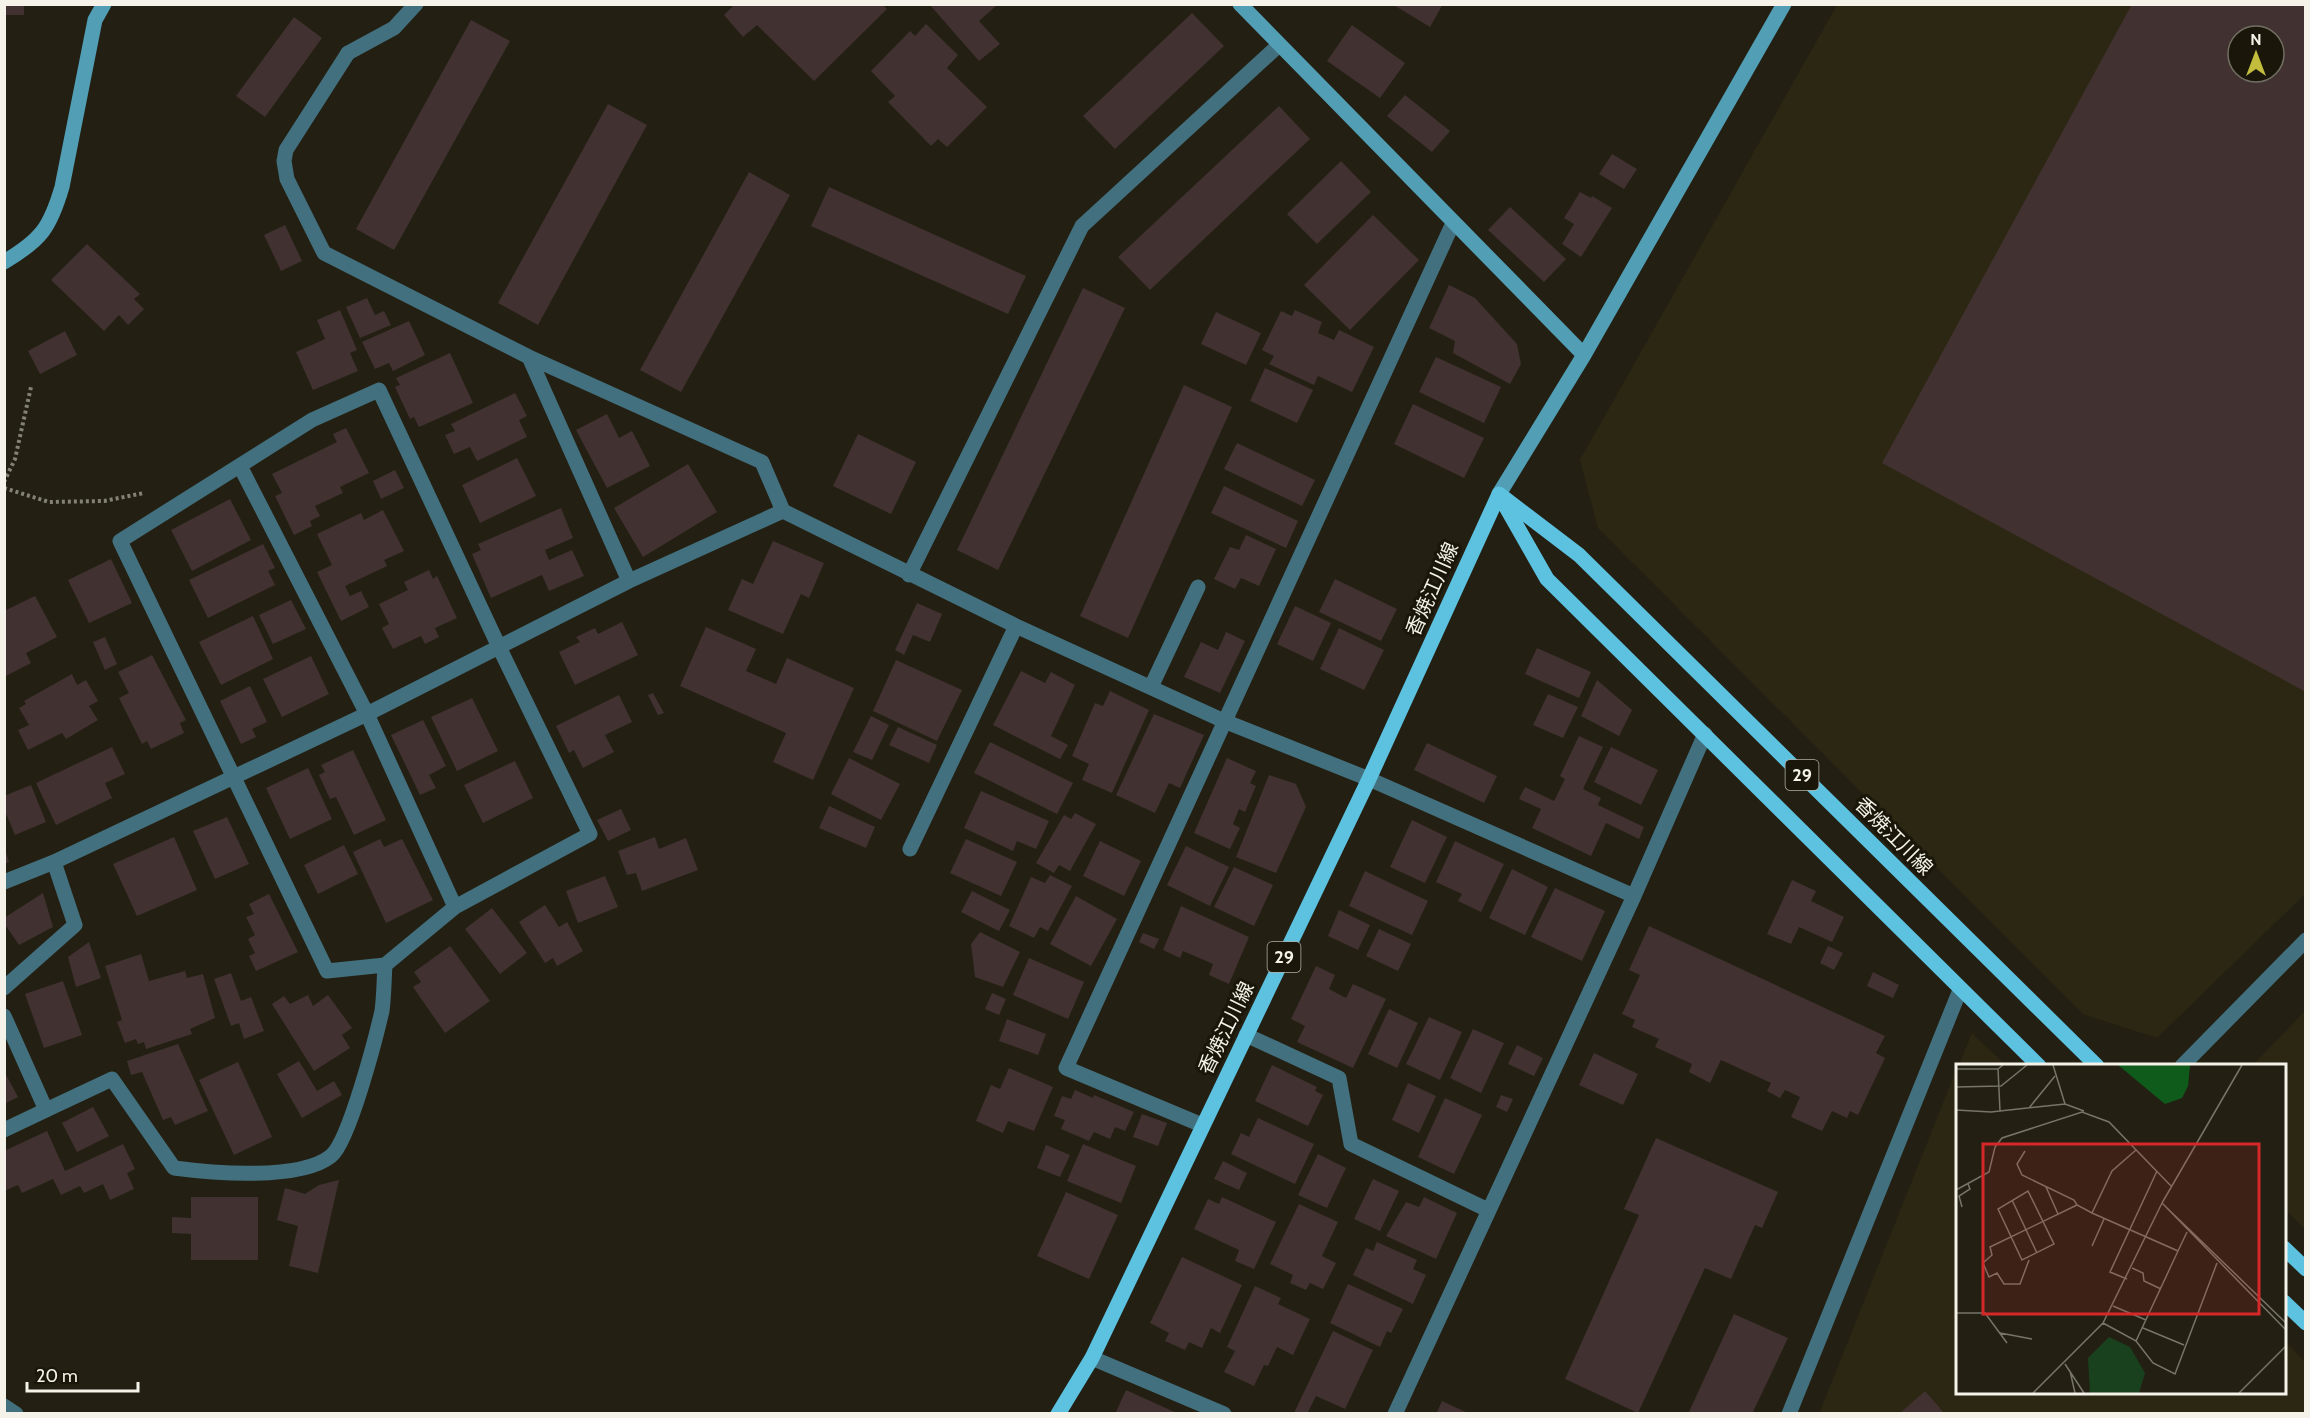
<svg xmlns="http://www.w3.org/2000/svg" width="2310" height="1418" font-family="Cabin,'Noto Sans JP',sans-serif">
	<style>
		.built { fill: #2c2713; fill-rule: evenodd }
		.building { fill: #413130; fill-rule: evenodd }
		.lines { fill: none; stroke-linecap: round; stroke-linejoin: round }
		.path { stroke: #848277; stroke-width: 4; stroke-dasharray: 3 3; stroke-linecap: butt }
		.lane { stroke: #43707e; stroke-width: 15 }
		.street { stroke: #43707e; stroke-width: 15 }
		.secondary { stroke: #529eb5; stroke-width: 15 }
		.primary { stroke: #5dc1e0; stroke-width: 15 }
		.labels { text-anchor: middle; dominant-baseline: central; stroke-width: 6; stroke-linejoin: round; paint-order: stroke }
		.shield { fill: #1a170a; stroke: #b3b0a6; stroke-width: 1.5 }
		.shield-label { font-size: 18px; font-weight: bold; fill: #f4f2e9 }
		.street-label { font-size: 20px; fill: #f4f2e9; stroke: #1a170a }
		.inset-road { fill: none; stroke: #777469; stroke-width: 1.5 }
		.view { fill: #d62828; fill-opacity: 0.15; stroke: #d62828; stroke-width: 3 }
		.inset-edge { fill: none; stroke: #f4f2e9; stroke-width: 3 }
	</style>
	<rect width="100%" height="100%" fill="#232013"/>
	<path class="built" d="M1837 5H2305V894L2157 1038 2083 1014 1598 528 1580 460ZM2238 36H2274V72H2238Z
		M2305 1011V1229L2285 1209 2284 1066 2253 1065Z
		M1972 1033 2005 1065H1959Z
		M1957 1068 1958 1392H2284L2285 1341 2305 1362V1413L1819 1414Z"/>
	<path class="building" d="M5 4H24V15H5Z
		M735 4H882L887 9 814 81 757 25 743 37 724 15Z
		M929 4H994L996 6 979 21 1000 44 979 61Z
		M1392 4H1443L1430 27Z
		M2132 4H2306V692L1882 463ZM2238 36H2274V72H2238Z
		M1192 13 1224 46 1115 149 1083 116Z
		M294 17 322 38 265 117 236 96Z
		M471 20 510 41 394 250 356 229Z
		M926 24 958 55 947 68 987 107 947 147 938 139 931 146 888 102 895 96 871 71 910 31 915 36Z
		M1352 25 1405 63 1380 98 1327 61Z
		M1405 95 1450 131 1432 152 1387 116Z
		M608 104 647 125 538 325 498 303Z
		M1279 106 1310 139 1150 290 1118 257Z
		M1612 154 1637 169 1624 189 1599 174Z
		M1341 161 1371 192 1317 244 1287 214Z
		M749 172 790 195 681 392 640 370Z
		M829 187 1026 276 1008 314 811 226Z
		M1580 192 1591 198 1592 196 1612 208 1581 257 1562 244 1574 224 1564 218Z
		M1510 207 1566 259 1544 282 1488 230Z
		M1373 215 1419 260 1350 330 1304 285Z
		M285 225 302 261 281 271 264 235Z
		M87 244 140 294 134 299 144 309 128 325 119 315 104 331 51 280Z
		M1449 285 1475 298 1517 344 1521 364 1510 384 1453 353 1455 341 1429 328Z
		M1083 288 1125 308 998 570 957 550Z
		M367 298 375 315 384 311 391 325 360 338 346 307Z
		M340 310 357 350 350 353 358 371 313 390 296 352 325 339 317 320Z
		M1295 310 1322 322 1318 333 1334 340 1339 330 1374 347 1352 392 1318 376 1314 385 1269 364 1274 356 1262 350 1281 311 1292 316Z
		M1216 312 1261 333 1246 365 1201 344Z
		M409 321 425 355 393 371 389 363 375 369 362 342Z
		M65 331 77 355 40 374 28 351Z
		M450 353 473 403 419 427 414 417 410 419 395 387 400 385 396 378Z
		M1436 357 1501 387 1484 423 1419 392Z
		M1265 368 1313 390 1297 423 1250 401Z
		M1184 385 1232 407 1128 638 1080 616Z
		M515 393 527 416 519 420 527 437 477 461 470 447 454 454 445 435 455 431 451 424Z
		M1413 404 1484 438 1464 478 1394 444Z
		M607 414 619 438 632 431 650 466 607 488 576 430Z
		M346 428 369 473 340 487 343 493 315 506 320 516 310 521 312 526 294 535 275 496 282 493 272 474 337 442 333 434Z
		M858 434 916 462 891 514 833 486Z
		M1237 443 1315 480 1302 506 1224 469Z
		M517 458 536 496 480 523 462 485Z
		M688 464 717 512 643 557 614 508Z
		M395 470 404 488 381 499 373 481Z
		M1224 486 1298 521 1286 548 1211 513Z
		M230 499 251 540 192 571 171 530Z
		M561 508 573 538 545 550 549 560 572 550 584 576 549 591 542 575 491 598 472 554 481 550 478 544Z
		M383 510 404 551 384 560 387 566 345 586 350 596 361 591 369 607 341 621 317 572 332 565 317 534 361 513 364 520Z
		M1246 535 1276 549 1259 586 1241 578 1235 589 1214 579 1230 547 1239 550Z
		M773 541 824 563 809 598 801 594 783 634 728 610 742 579 753 584Z
		M263 544 275 568 268 571 275 585 208 618 189 580Z
		M111 559 132 603 89 623 68 580Z
		M429 570 433 579 437 576 457 618 435 628 439 637 425 644 421 636 393 649 382 628 389 624 379 604 408 590 404 582Z
		M1335 579 1397 609 1381 641 1319 612Z
		M35 596 57 637 26 653 31 663 4 677V611Z
		M291 600 306 629 273 644 259 615Z
		M917 603 942 614 930 642 913 635 904 655 895 650Z
		M1295 606 1331 623 1313 661 1277 644Z
		M253 616 273 659 221 685 199 642Z
		M622 622 638 655 575 685 559 652 580 642 576 637 595 628 598 634Z
		M706 627 756 649 746 671 776 684 787 658 854 688 813 780 773 762 786 733 680 686Z
		M1339 628 1384 650 1364 690 1320 669Z
		M1226 632 1245 641 1220 693 1184 677 1201 642 1218 650Z
		M105 637 117 664 105 670 93 642Z
		M1537 648 1591 672 1579 698 1525 674Z
		M152 655 186 720 180 723 184 733 151 749 147 741 142 744 119 698 129 693 118 672Z
		M311 656 329 694 282 717 263 679Z
		M896 660 962 690 937 741 873 711Z
		M1021 671 1045 683 1051 672 1075 685 1051 736 1068 745 1060 759 993 725Z
		M72 674 77 685 86 680 98 701 89 706 98 720 66 739 62 733 28 750 18 730 29 725 19 708 26 704 24 701Z
		M1597 680 1632 710 1619 736 1581 716Z
		M250 686 267 722 252 729 256 737 241 744 220 701Z
		M1110 691 1149 710 1112 793 1082 780 1089 764 1072 756 1095 703 1103 706Z
		M653 693 664 713 658 715 648 695Z
		M1548 694 1578 707 1563 738 1533 725Z
		M619 695 632 722 605 735 614 752 583 768 574 750 569 753 556 726Z
		M472 698 498 751 457 771 431 717Z
		M1154 714 1204 735 1180 788 1169 783 1155 813 1116 795Z
		M871 716 889 725 872 760 853 752Z
		M423 720 446 766 429 775 436 788 420 795 391 735Z
		M898 727 937 745 929 763 889 745Z
		M1579 736 1603 747 1583 789 1601 798 1598 805 1644 827 1639 839 1606 823 1591 856 1532 828 1541 809 1519 799 1525 787 1554 801 1565 779 1560 776Z
		M990 742 1073 783 1057 814 974 773Z
		M1427 743 1497 776 1484 803 1414 770Z
		M112 747 125 774 105 783 112 798 56 825 36 783Z
		M1611 747 1658 770 1641 805 1594 782Z
		M353 750 386 820 354 835 336 797 330 799 319 775 325 772 321 765Z
		M849 758 900 784 881 820 831 794Z
		M1227 758 1256 771 1250 783 1256 786 1245 812 1239 809 1233 824 1240 828 1230 849 1194 833Z
		M515 761 533 798 483 823 464 785Z
		M308 768 332 819 290 839 266 788Z
		M1269 775 1296 784 1306 807 1276 873 1236 857Z
		M31 785 46 822 15 835 4 809V796Z
		M981 791 1049 821 1036 849 1017 841 1013 851 964 828Z
		M829 806 875 827 866 848 819 828Z
		M621 809 631 830 608 841 597 820Z
		M1075 813 1096 824 1070 871 1059 865 1054 873 1036 863 1064 815 1071 819Z
		M227 817 249 864 215 879 193 831Z
		M1412 820 1447 837 1425 883 1390 867Z
		M174 837 197 890 137 916 113 864Z
		M655 837 659 849 686 838 698 870 642 891 636 873 627 875 618 851Z
		M380 839 384 847 402 839 433 900 386 923 353 852Z
		M966 839 1017 862 1001 896 950 873Z
		M1100 841 1141 861 1124 896 1083 876Z
		M1455 841 1504 864 1481 912 1458 901 1462 894 1436 882Z
		M344 845 358 874 318 894 304 865Z
		M4 846 9 862 4 864Z
		M1186 846 1229 867 1210 906 1167 885Z
		M1234 867 1273 885 1254 926 1214 907Z
		M1512 869 1548 887 1525 935 1489 918Z
		M1365 871 1428 901 1412 935 1349 906Z
		M1050 875 1072 886 1048 931 1040 927 1034 938 1009 926 1031 877 1045 883Z
		M605 876 618 907 578 923 566 891Z
		M1792 880 1816 891 1811 901 1844 917 1832 942 1799 927 1791 944 1767 934Z
		M1555 888 1605 911 1582 961 1531 937Z
		M972 891 1010 910 999 931 961 912Z
		M43 893 53 927 19 945 4 923V918Z
		M269 894 298 952 256 971 249 956 255 953 248 939 255 935 246 917 254 914 249 904Z
		M1076 896 1117 919 1091 966 1050 944Z
		M545 905 559 927 567 922 583 951 557 966 553 958 545 963 519 922Z
		M1181 906 1249 937 1229 984 1209 975 1213 964 1183 951 1180 958 1163 950Z
		M492 908 527 953 500 974 465 929Z
		M1339 910 1370 925 1358 950 1328 936Z
		M1649 926 1885 1036 1876 1053 1885 1058 1858 1115 1850 1111 1847 1118 1832 1111 1822 1131 1791 1117 1800 1097 1785 1090 1780 1098 1767 1091 1771 1083 1721 1060 1710 1083 1689 1072 1692 1064 1655 1047 1659 1039 1632 1027 1635 1020 1622 1014 1640 975 1629 970Z
		M1379 929 1411 944 1398 971 1366 956Z
		M980 932 1020 952 1003 987 975 977 971 944Z
		M1143 933 1159 939 1154 949 1139 942Z
		M89 942 101 978 76 987 68 957Z
		M450 946 490 1001 445 1033 413 987 421 982 414 972Z
		M1828 946 1843 953 1834 970 1820 963Z
		M141 954 149 981 185 971 187 978 203 974 215 1018 190 1029 192 1034 146 1049 144 1042 138 1044 136 1039 125 1043 117 1022 122 1020 105 966Z
		M1029 958 1084 982 1068 1019 1013 995Z
		M1316 966 1335 975 1329 989 1346 998 1353 984 1386 999 1353 1068 1297 1042 1305 1026 1291 1019Z
		M1873 972 1899 985 1893 998 1867 986Z
		M231 973 241 1001 251 997 264 1031 244 1039 239 1023 231 1026 214 979Z
		M63 981 82 1035 44 1048 25 994Z
		M992 993 1006 999 999 1015 985 1009Z
		M308 995 313 1006 328 995 352 1028 342 1035 350 1048 314 1071 272 1004 284 996 290 1004Z
		M1389 1009 1418 1023 1397 1068 1368 1054Z
		M1429 1017 1462 1032 1440 1080 1406 1064Z
		M1007 1019 1046 1034 1038 1055 999 1041Z
		M1473 1029 1504 1043 1481 1093 1450 1078Z
		M178 1044 208 1111 175 1125 171 1117 163 1120 142 1072 131 1075 127 1061Z
		M1517 1045 1543 1058 1534 1076 1508 1064Z
		M1594 1053 1638 1074 1623 1105 1579 1085Z
		M299 1061 317 1091 334 1081 342 1095 302 1118 277 1074Z
		M238 1062 272 1137 234 1155 199 1080Z
		M1272 1065 1317 1087 1315 1091 1323 1095 1308 1126 1255 1101Z
		M1009 1068 1053 1087 1034 1131 1008 1121 1003 1133 976 1121 991 1085 1000 1089Z
		M4 1071 18 1097 4 1104Z
		M1408 1083 1436 1096 1419 1133 1392 1120Z
		M1075 1090 1093 1098 1094 1095 1134 1112 1125 1131 1115 1127 1110 1139 1094 1132 1089 1141 1061 1129 1065 1120 1054 1116 1062 1096 1071 1099Z
		M1501 1095 1513 1099 1507 1112 1496 1107Z
		M1445 1098 1482 1115 1454 1174 1418 1157Z
		M93 1107 109 1136 77 1152 62 1123Z
		M1142 1114 1167 1123 1158 1146 1133 1137Z
		M1258 1118 1314 1144 1295 1184 1231 1154 1241 1133 1249 1137Z
		M47 1131 65 1171 123 1144 135 1169 127 1173 134 1189 110 1200 103 1184 84 1193 80 1186 61 1195 53 1179 22 1193 18 1185 4 1191V1151Z
		M1656 1138 1778 1192 1762 1228 1755 1225 1731 1279 1705 1268 1638 1413 1565 1379 1639 1215 1624 1209Z
		M1083 1144 1136 1166 1121 1203 1067 1181Z
		M1046 1145 1070 1155 1060 1177 1037 1168Z
		M1318 1154 1346 1168 1327 1208 1298 1195Z
		M1223 1161 1247 1173 1239 1190 1214 1179Z
		M1373 1179 1399 1191 1380 1231 1354 1219Z
		M339 1180 318 1273 289 1266 298 1226 277 1220 285 1188 305 1194 319 1185Z
		M1066 1192 1118 1215 1089 1279 1037 1256Z
		M191 1197H258V1260H191V1234L172 1233V1217L191 1218Z
		M1222 1197 1276 1222 1254 1269 1235 1261 1239 1250 1194 1229 1208 1199 1219 1204Z
		M1424 1197 1457 1213 1436 1259 1386 1236 1406 1202 1419 1207Z
		M1299 1204 1338 1222 1322 1256 1336 1263 1323 1289 1310 1283 1306 1290 1290 1283 1293 1275 1270 1264Z
		M1377 1242 1417 1260 1413 1269 1426 1275 1413 1304 1353 1275 1366 1248 1373 1251Z
		M1182 1257 1242 1285 1220 1333 1211 1328 1202 1348 1189 1342 1185 1350 1165 1341 1169 1333 1150 1323Z
		M1348 1284 1403 1309 1391 1333 1387 1331 1380 1347 1330 1323Z
		M1255 1286 1281 1298 1278 1304 1310 1319 1293 1355 1277 1347 1268 1366 1264 1365 1254 1386 1224 1372 1235 1351 1227 1347Z
		M1734 1314 1788 1338 1752 1414H1688Z
		M1333 1331 1373 1350 1345 1409 1316 1396 1307 1414 1294 1413Z
		M1126 1390 1179 1414H1115Z
		M1925 1391 1945 1414H1899Z
		M1442 1401 1470 1414H1436Z"/>
	<g class="lines">
		<path class="path" d="M4 482 15 459 31 387
			M4 488 49 502 104 501 144 493"/>
		<path class="lane" d="M348 53 394 28 416 4
			M1151 687 1198 587
			M2182 1066 2306 940
			M4 1130 46 1110"/>
		<path class="street" d="M348 53 286 150 284 161 287 179 324 253 529 357 762 462 783 511 1016 626 1224 721 1369 779 1634 896 1395 1414
			M529 357 629 581
			M379 390 500 649 590 834 455 907 385 965 327 971 120 541 312 420Z
			M240 466 367 714 455 907
			M909 575 1082 226 1279 45
			M910 849 1016 626
			M4 882 54 862
			M1634 896 1705 734
			M4 988 75 925 54 862 367 714 629 581 783 511
			M4 1016 46 1110 112 1079 174 1168C212 1173 300 1181 331 1156 349 1142 376 1037 382 1011 384 996 384 980 385 965
			M1246 1035 1339 1078 1351 1144 1488 1210
			M1202 1125 1066 1068 1453 223
			M1092 1358 1224 1414
			M4 1406 16 1414
			M1789 1414 1960 990"/>
		<path class="secondary" d="M1240 4 1584 355
			M4 262C41 240 50 228 62 187L95 20 104 4
			M1499 494 1584 355 1784 4"/>
		<path class="primary" d="M1499 494 1579 555 2097 1066
			M1502 500 1547 579 2039 1066
			M2284 1248 2306 1269
			M2284 1302 2306 1323
			M1058 1414 1092 1358 1369 779 1499 494"/>
	</g>
	<g class="labels">
		<g class="shield">
			<rect x="1785.5" y="760" width="33" height="30" rx="4.5"/>
			<rect x="1267.5" y="942" width="33" height="30" rx="4.5"/>
		</g>
		<g class="shield-label">
			<text x="1802" y="775">29</text>
			<text x="1284" y="957">29</text>
		</g>
		<g class="street-label">
			<text transform="translate(1432 589) rotate(-66)">香焼江川線</text>
			<text transform="translate(1894 836) rotate(45)">香焼江川線</text>
			<text transform="translate(1226 1028) rotate(-64)">香焼江川線</text>
		</g>
	</g>
	<g transform="translate(1956 1064)">
		<rect width="330" height="330" fill="#232013"/>
		<path d="M153 273 174 283 189 309 183 329H134L132 294Z" fill="#1a411d"/>
		<path d="M162 1H234L232 22 226 34 209 40Z" fill="#0e5b1b"/>
		<path class="inset-road" d="M97 1 109 40M0 5H42L47 1M42 5 44 47M0 23 45 22 71 1M73 44 99 12M0 46 35 48 109 40 128 47M69 87 61 100 66 111 118 136 121 141 136 149 222 187 180 277 147 259M90 123 102 150M0 126 33 108 39 83 46 74 126 48 153 58 216 123M72 127 98 180 66 196 42 145ZM56 136 81 189M206 139 286 1M206 139 330 266M209 142 330 259M6 143 3 132 14 125 12 120M136 149 156 107 180 86M136 182 148 155M222 187 231 168M73 196 64 220H48L41 209 33 213 27 199 36 191 34 183 121 141M176 204 187 209 188 217 205 225M171 215 154 208 201 107M157 242 190 256M0 249H29L51 279M187 264 228 281M44 269 76 275M180 277 197 299 219 310 261 199M109 300 128 329M114 307 119 329M77 329 147 259 206 139M283 329 330 282"/>
		<path class="view" d="M27 80H303V250H27Z"/>
		<rect width="330" height="330" class="inset-edge"/>
	</g>
	<rect width="2310" height="1418" fill="none" stroke="#f4f2e9" stroke-width="12"/>
	<g transform="translate(2256 54)"><circle r="28" fill="#1a170a" stroke="#716f63" stroke-width="1.5"/>
	<path d="M0-4.5L10 22L0 15L-10 22Z" fill="#c3bd3e"/>
	<text y="-9" font-size="16" font-weight="bold" text-anchor="middle" fill="#f4f2e9">N</text>
	</g>
	<path d="M27 1382v9h111v-9" fill="none" stroke="#f4f2e9" stroke-width="3"/>
	<text x="36" y="1382" font-size="18" fill="#f4f2e9" stroke="#1a170a" stroke-width="4.5" paint-order="stroke">20 m</text>
</svg>
